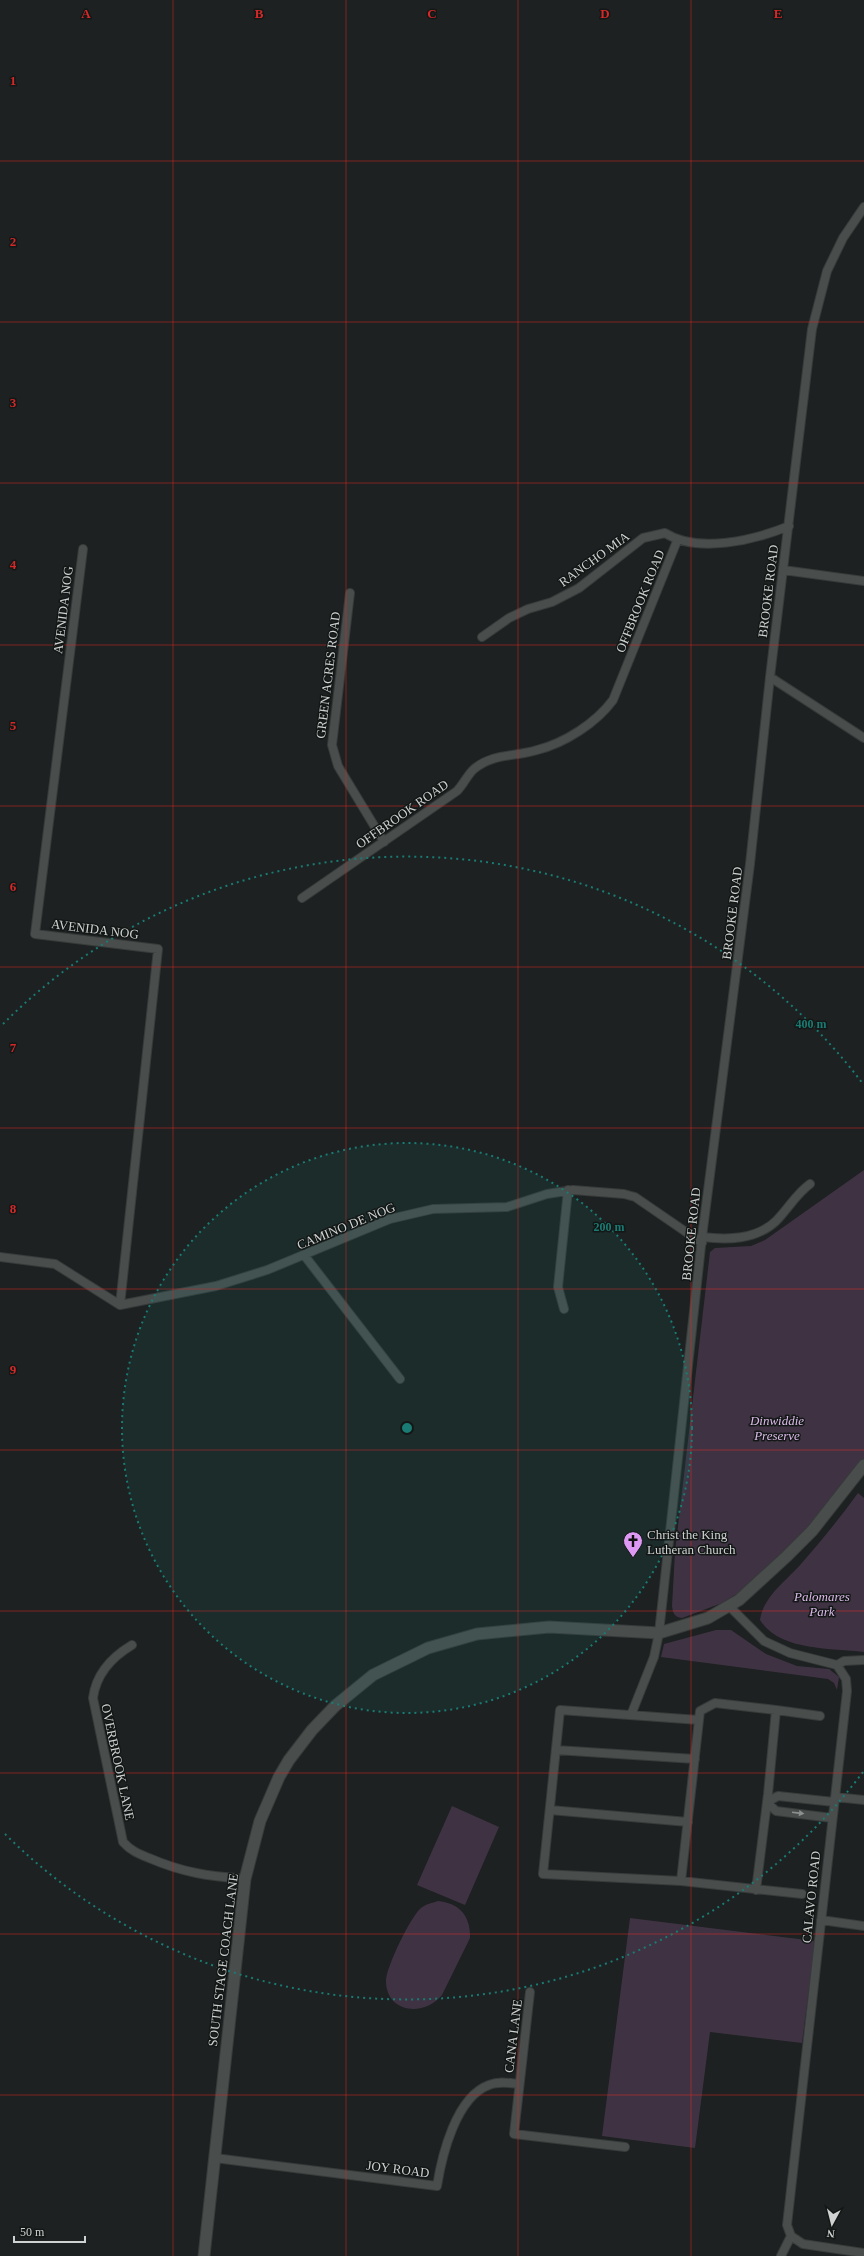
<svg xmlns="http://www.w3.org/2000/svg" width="864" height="2256" font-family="Georgia,serif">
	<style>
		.green { fill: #3f3343 }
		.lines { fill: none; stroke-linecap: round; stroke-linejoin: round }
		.minor-casing { stroke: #373b3a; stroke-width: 10 }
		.secondary-casing { stroke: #373b3a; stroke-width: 13 }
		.minor { stroke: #494e4d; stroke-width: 8 }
		.secondary { stroke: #494e4d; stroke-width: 11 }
		.oneway { fill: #8c908f }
		.grid { fill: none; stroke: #d62828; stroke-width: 1; stroke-opacity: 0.55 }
		.ring { fill: none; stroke: #197b73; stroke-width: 2; stroke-dasharray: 2 4 }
		.labels { text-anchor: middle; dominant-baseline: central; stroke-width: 3; stroke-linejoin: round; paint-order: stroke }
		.street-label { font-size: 13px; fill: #cfd2d1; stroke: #131817 }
		.park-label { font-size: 13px; font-style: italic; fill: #ddbae9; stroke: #131817 }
		.poi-label { font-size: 13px; fill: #cfd2d1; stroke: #131817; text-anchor: start }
		.grid-label { font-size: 13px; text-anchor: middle; font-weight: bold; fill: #d62828; stroke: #131817; stroke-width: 3; stroke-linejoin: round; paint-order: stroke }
		.centre { fill: #197b73; stroke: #131817; stroke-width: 2 }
		.ring-label { font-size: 12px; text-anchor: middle; font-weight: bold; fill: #197b73; stroke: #131817; stroke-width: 3; stroke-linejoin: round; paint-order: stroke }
	</style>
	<rect width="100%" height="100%" fill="#1d2121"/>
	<path class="green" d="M864 1170V1460L819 1518 748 1587 722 1603 682 1618C674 1617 673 1613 672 1606L675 1552 710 1252 715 1248 751 1246 765 1240Z
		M858 1493 864 1498V1652C831 1648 779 1651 760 1620 763 1597 786 1581 801 1564 821 1541 840 1518 858 1493Z
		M716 1630H731L766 1654 797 1666 829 1669 839 1677 837 1690 834 1683 828 1679 661 1657 664 1644Z
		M452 1806 499 1827 465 1905 417 1885Z
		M438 1901C459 1903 471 1916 470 1938L442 1995C424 2017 387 2013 386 1982 385 1969 411 1916 421 1908 426 1904 432 1903 438 1901Z
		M630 1918 815 1941 802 2043 710 2032 695 2148 602 2136Z"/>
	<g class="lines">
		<defs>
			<path id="minor" d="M83 549 35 934 158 949 120 1305
				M783 570 864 581
				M350 593 332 745 338 766 384 842
				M482 637 509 618 528 609 552 602 579 588 643 538 665 533C698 554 755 540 789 526
				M770 677 864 738
				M302 898 457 791C463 785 468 774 474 769 493 753 515 757 537 750 565 743 596 723 613 700L677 541
				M702 1237C727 1240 756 1240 776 1221 788 1209 796 1194 810 1184
				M304 1255 400 1379
				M0 1257 55 1264 120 1305 216 1286 267 1270 390 1219 433 1209 507 1207 547 1194 573 1190 624 1194 635 1197 702 1243
				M564 1309 558 1287 568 1190
				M730 1607 764 1641 790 1653 837 1665 846 1679 847 1691 787 2225 791 2236
				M132 1645C112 1657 96 1674 93 1698L123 1842C131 1851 139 1854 149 1858 184 1873 208 1876 245 1879
				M837 1665 844 1661 864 1660
				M776 1710 820 1716
				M631 1715 654 1657 659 1633 702 1237 750 864 770 677 812 329 827 271 843 238 864 207
				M556 1750 695 1759
				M835 1797 864 1800
				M550 1810 688 1822
				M832 1818 776 1811 767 1802 778 1796 834 1802
				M681 1881 543 1874 560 1710 699 1720
				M756 1890 768 1794 776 1710 715 1703 700 1711 681 1881 802 1894
				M821 1920 864 1926
				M530 1992 514 2134 625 2147
				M215 2158 437 2186C442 2155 456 2097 489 2085 499 2081 509 2083 519 2084
				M791 2236 803 2244 864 2253
				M781 2256 791 2236"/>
			<path id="secondary" d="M204 2256 245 1879 260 1821 279 1777 289 1760 312 1730 335 1706 373 1675 428 1648 477 1634 549 1627 659 1633 708 1618 739 1600 787 1556 812 1531 864 1465"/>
		</defs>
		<use href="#minor" class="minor-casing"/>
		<use href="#secondary" class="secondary-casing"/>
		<use href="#minor" class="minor"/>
		<use href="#secondary" class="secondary"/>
	</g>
	<defs><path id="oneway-solid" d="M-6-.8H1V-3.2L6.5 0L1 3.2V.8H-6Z"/></defs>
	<use class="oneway" href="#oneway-solid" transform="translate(798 1813) rotate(7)"/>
	<path class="grid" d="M173 0V2256M346 0V2256M518 0V2256M691 0V2256M0 161H864M0 322H864M0 483H864M0 645H864M0 806H864M0 967H864M0 1128H864M0 1289H864M0 1450H864M0 1611H864M0 1773H864M0 1934H864M0 2095H864"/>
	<circle cx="407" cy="1428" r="285" fill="#197b73" fill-opacity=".12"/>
	<g class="ring">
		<circle cx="407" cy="1428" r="285"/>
		<path d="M863 1772A571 571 0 0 1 3 1832M3 1024A571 571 0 0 1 863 1084"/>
	</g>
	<defs>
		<symbol id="church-pin" viewBox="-11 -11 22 30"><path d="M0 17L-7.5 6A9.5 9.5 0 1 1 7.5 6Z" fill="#dd99f4" stroke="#131817"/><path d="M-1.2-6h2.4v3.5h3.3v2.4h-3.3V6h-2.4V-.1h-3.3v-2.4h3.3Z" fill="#111"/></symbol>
	</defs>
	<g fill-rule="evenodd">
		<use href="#church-pin" x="622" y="1530" width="22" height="30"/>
	</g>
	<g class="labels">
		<g class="street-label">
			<text transform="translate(594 559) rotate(-36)">RANCHO MIA</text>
			<text transform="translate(768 591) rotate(-83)">BROOKE ROAD</text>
			<text transform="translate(640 601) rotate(-68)">OFFBROOK ROAD</text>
			<text transform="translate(63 610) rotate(-83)">AVENIDA NOG</text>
			<text transform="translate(328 675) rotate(-83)">GREEN ACRES ROAD</text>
			<text transform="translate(402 814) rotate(-35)">OFFBROOK ROAD</text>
			<text transform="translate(732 913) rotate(-83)">BROOKE ROAD</text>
			<text transform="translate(95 929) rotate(7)">AVENIDA NOG</text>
			<text transform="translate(346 1226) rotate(-22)">CAMINO DE NOG</text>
			<text transform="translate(691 1234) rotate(-84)">BROOKE ROAD</text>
			<text transform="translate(118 1762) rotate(78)">OVERBROOK LANE</text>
			<text transform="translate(811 1897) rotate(-84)">CALAVO ROAD</text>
			<text transform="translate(223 1960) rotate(-83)">SOUTH STAGE COACH LANE</text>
			<text transform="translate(513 2036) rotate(-83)">CANA LANE</text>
			<text transform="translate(398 2169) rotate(7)">JOY ROAD</text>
		</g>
		<g class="park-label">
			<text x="777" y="1420">Dinwiddie<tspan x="777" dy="15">Preserve</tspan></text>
			<text x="822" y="1596">Palomares<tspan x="822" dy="15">Park</tspan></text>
		</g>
		<g class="poi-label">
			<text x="647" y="1534">Christ the King<tspan x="647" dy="15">Lutheran Church</tspan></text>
		</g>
	</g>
	<g class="grid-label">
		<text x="86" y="18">A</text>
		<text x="259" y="18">B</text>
		<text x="432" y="18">C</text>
		<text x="605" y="18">D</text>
		<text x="778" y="18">E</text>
		<text x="13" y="85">1</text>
		<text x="13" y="246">2</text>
		<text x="13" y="407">3</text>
		<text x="13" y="569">4</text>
		<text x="13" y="730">5</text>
		<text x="13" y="891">6</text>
		<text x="13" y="1052">7</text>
		<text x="13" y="1213">8</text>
		<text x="13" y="1374">9</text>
	</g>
	<circle cx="407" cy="1428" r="6" class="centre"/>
	<g class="ring-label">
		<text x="811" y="1028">400 m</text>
		<text x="609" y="1231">200 m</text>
	</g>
	<g transform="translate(832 2224) rotate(187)" stroke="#131817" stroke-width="3" paint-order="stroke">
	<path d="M0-3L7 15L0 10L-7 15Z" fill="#cfd2d1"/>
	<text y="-6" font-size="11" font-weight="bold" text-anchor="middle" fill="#cfd2d1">N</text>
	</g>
	<path d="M14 2236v6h71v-6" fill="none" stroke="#cfd2d1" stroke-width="2"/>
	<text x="20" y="2236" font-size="12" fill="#cfd2d1" stroke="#131817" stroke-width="3" paint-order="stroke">50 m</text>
</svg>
